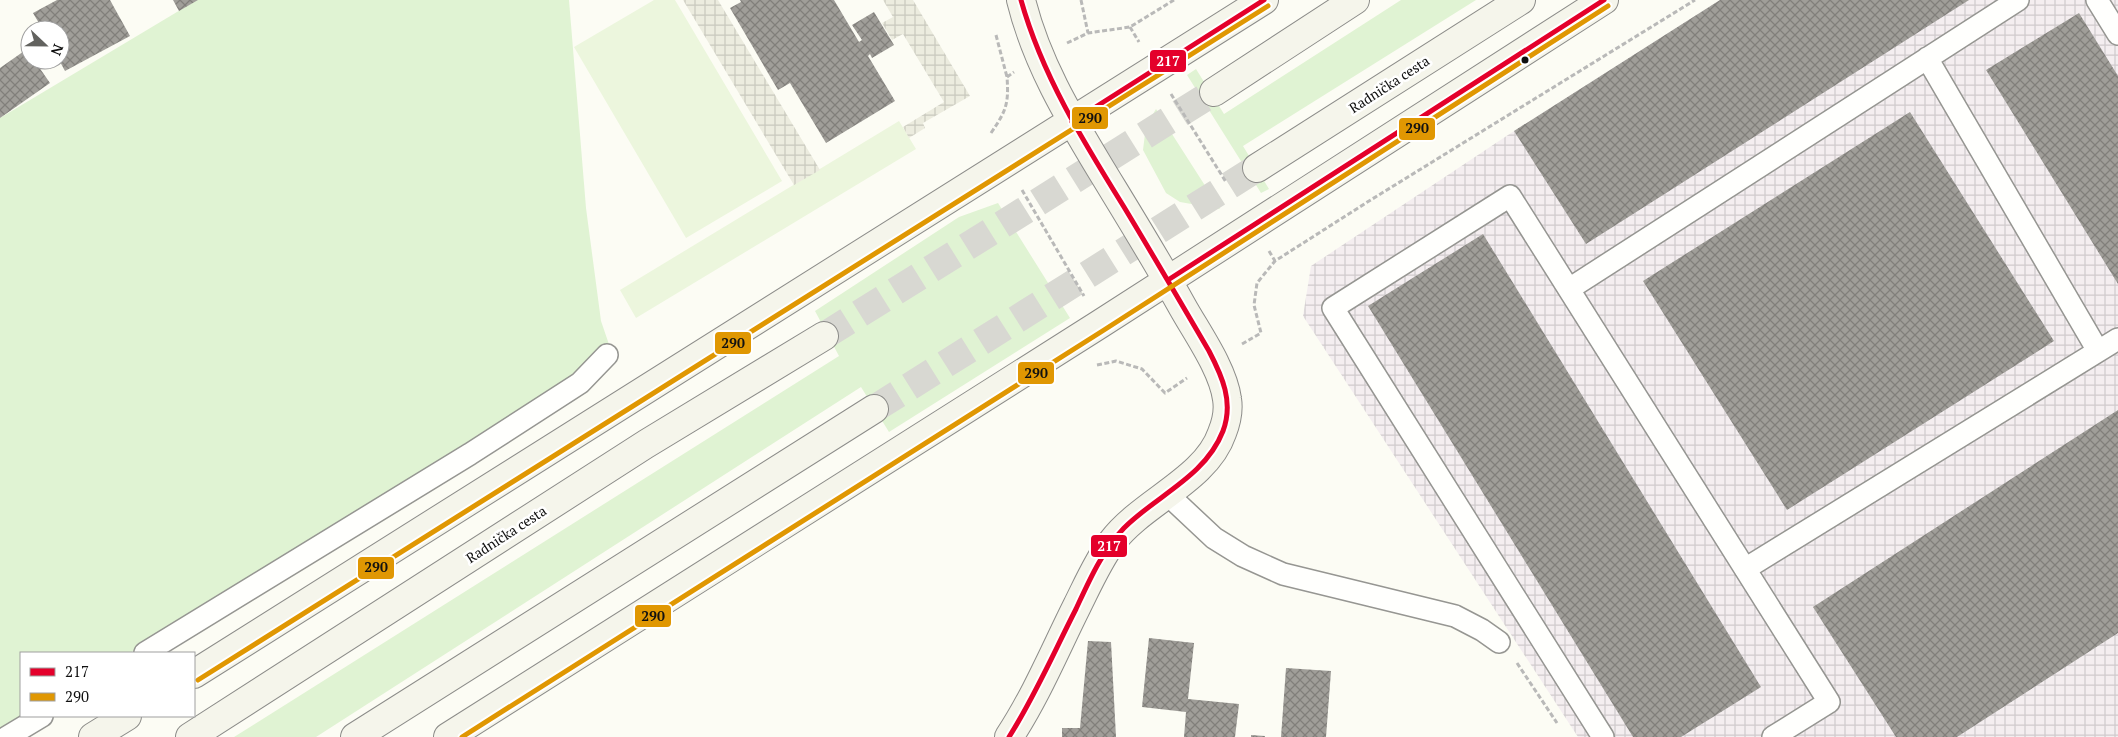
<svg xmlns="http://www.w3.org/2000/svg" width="2118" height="737" font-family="'PT Serif',serif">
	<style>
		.industrial { fill: url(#industrial-grid) }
		.grass { fill: #e0f3d3 }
		.pitch { fill: #ecf6dd }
		.plaza { fill: url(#plaza-grid) }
		.building { fill: url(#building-cross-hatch) }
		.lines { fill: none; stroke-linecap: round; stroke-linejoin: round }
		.secondary-tunnel { stroke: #d8d8d2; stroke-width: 28; stroke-dasharray: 28 14; stroke-linecap: butt }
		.lane-casing { stroke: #969692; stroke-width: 24 }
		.secondary-casing { stroke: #8c8c89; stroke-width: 30 }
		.path { stroke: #b9b9b8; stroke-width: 3; stroke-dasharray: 5 2.5; stroke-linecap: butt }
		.lane { stroke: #fffffd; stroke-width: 21 }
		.secondary { stroke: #f5f5eb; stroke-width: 28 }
		.bus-1-casing { stroke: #fff; stroke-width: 9 }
		.bus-2-casing { stroke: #fff; stroke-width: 9 }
		.bus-1 { stroke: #e4002b; stroke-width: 5 }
		.bus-2 { stroke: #e09702; stroke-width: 5 }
		.bus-dot { fill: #0f0f0f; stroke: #fff; stroke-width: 2 }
		.labels { text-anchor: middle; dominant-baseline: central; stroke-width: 5; stroke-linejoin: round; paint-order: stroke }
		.street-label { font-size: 14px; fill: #0f0f0f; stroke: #fff }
		.line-badge { stroke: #fff; stroke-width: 2 }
		.badge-label { font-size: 14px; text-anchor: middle; font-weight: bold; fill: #fff }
		.pale-badge-label { font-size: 14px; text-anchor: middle; font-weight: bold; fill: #111 }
	</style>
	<defs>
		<pattern id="industrial-grid" width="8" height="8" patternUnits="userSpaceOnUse" patternTransform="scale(1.25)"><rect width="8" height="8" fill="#f4eef0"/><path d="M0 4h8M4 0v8" fill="none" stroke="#d0cbcd"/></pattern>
		<pattern id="plaza-grid" width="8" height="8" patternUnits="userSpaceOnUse" patternTransform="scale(1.25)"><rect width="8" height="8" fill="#ececdf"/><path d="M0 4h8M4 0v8" fill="none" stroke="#c9c9be"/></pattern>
		<pattern id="building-cross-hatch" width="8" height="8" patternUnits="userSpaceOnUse" patternTransform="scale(1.25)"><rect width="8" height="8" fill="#a09e99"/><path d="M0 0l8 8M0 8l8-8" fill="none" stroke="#817f7b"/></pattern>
	</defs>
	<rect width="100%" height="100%" fill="#fcfcf4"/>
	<path class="industrial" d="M1720 0H2118V737H1578L1303 316 1311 266 1514 131Z"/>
	<path class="grass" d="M197 0H569L586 208 601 321 614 359 130 653H21V716H27L0 732V118Z
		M1401 0H1476L1243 146 1269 189 1261 193 1187 75 1196 69 1224 114Z
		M1156 109 1220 209 1180 202 1166 193 1143 150 1146 126Z
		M998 203 1070 318 889 432 861 387 316 737H234L839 356 815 311 959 217Z"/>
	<path class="pitch" d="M654 0H675L782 181 686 238 574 47Z
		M899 121 916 149 636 318 620 290Z"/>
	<path class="plaza" d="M683 0H718L820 170 794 185Z
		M883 0H913L970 96 923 123 925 128 909 138 903 127 944 102 903 34 892 40 882 23 893 17Z"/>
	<path class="building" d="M57 0H110L130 36 65 71 59 60 60 30H43L33 13Z
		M173 0H198L179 11Z
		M740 0H834L859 42 862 40 852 25 874 12 894 45 872 58 870 54 868 56 895 101 826 143 790 83 778 90 730 8 741 2Z
		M1720 0H1969L1586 244 1514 131Z
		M2079 13 2118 76V284L1986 70Z
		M27 49 30 54V60H34L50 83 0 118V68Z
		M1910 112 2054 341 1787 510 1643 281Z
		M1483 234 1761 687 1681 737H1633L1368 306Z
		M2118 410V633L1957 737H1896L1813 607Z
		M1149 638 1194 643 1188 699 1239 704 1235 737H1184L1186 712 1142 707Z
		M1088 641 1111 642 1116 737H1062V728H1080Z
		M1286 668 1331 671 1326 737H1281Z
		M1251 735 1265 736V737H1251Z"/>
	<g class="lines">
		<path class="secondary-tunnel" d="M824 336 1214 92
			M874 409 1257 168"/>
		<defs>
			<path id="lane" d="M2097 0 2118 34
				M1927 58 2098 351
				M1569 289 2018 0
				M1166 493 1214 538 1243 556 1283 574 1455 616 1482 630 1499 642
				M1745 569 2118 339
				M145 653 470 454 580 383 607 355
				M7 737 42 716
				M1603 737 1333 308 1510 196 1829 702 1773 737"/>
			<path id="secondary" d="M1214 92 1355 0
				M1257 168 1521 0
				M194 674 1264 0
				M93 737 127 716
				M190 737 646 444 824 336
				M355 737 874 409
				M448 737 1100 324 1604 0
				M1009 737C1036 696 1055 650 1077 606 1088 584 1098 561 1112 542 1142 502 1206 480 1222 433 1226 423 1229 411 1227 399 1223 369 1197 333 1182 306 1156 259 1128 214 1100 168 1068 115 1036 61 1021 0"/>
		</defs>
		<use href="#lane" class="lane-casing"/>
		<use href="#secondary" class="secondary-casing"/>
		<path class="path" d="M1081 0 1088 33
			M1130 27 1139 42
			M996 35 1007 77
			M1067 43 1088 33 1130 27 1174 0
			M1171 94 1226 182
			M991 133C1006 111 1009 104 1007 77L1014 72
			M1022 190 1084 296
			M1269 251 1275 261
			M1242 344 1261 333 1254 305 1257 283 1275 261 1369 201 1695 0
			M1097 365 1116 361 1142 369 1165 393 1187 378
			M1517 663 1557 723"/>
		<use href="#lane" class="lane"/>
		<use href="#secondary" class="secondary"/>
		<defs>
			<path id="bus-1" d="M1072 122 1264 0
				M1168 280 1604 0
				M1009 737C1035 696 1054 652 1076 609 1089 581 1102 551 1124 528 1157 495 1205 477 1223 431 1234 402 1222 376 1209 351 1181 303 1153 255 1124 207 1083 141 1042 75 1021 0"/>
			<path id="bus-2" d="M198 680 1268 6
				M462 737 1104 330 1608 6"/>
		</defs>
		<use href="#bus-1" class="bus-1-casing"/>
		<use href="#bus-2" class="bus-2-casing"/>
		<use href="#bus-1" class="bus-1"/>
		<use href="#bus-2" class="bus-2"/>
	</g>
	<circle class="bus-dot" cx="1525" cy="60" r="4.5"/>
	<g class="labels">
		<g class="street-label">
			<text transform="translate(1389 84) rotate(-33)">Radnička cesta</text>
			<text transform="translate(506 534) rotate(-33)">Radnička cesta</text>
		</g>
	</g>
	<g class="line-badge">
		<rect x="1149" y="49" width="38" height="24" rx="5" fill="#e4002b"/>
		<rect x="1071" y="106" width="38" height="24" rx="5" fill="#e09702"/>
		<rect x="1398" y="117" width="38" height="24" rx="5" fill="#e09702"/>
		<rect x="714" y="331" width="38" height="24" rx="5" fill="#e09702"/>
		<rect x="1017" y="361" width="38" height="24" rx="5" fill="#e09702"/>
		<rect x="1090" y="534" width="38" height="24" rx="5" fill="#e4002b"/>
		<rect x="357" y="556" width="38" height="24" rx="5" fill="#e09702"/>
		<rect x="634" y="604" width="38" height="24" rx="5" fill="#e09702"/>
	</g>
	<g class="badge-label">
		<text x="1168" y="66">217</text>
		<text x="1109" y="551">217</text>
	</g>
	<g class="pale-badge-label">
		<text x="1090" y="123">290</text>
		<text x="1417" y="133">290</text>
		<text x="733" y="348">290</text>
		<text x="1036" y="378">290</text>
		<text x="376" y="572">290</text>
		<text x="653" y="621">290</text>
	</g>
	<rect x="20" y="652" width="175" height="65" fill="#ffffff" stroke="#9f9f9f"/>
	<rect x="30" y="668" width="25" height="8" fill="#e4002b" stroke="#9f9f9f"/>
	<text x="65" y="677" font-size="15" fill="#0f0f0f">217</text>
	<rect x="30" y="693" width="25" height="8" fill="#e09702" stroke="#9f9f9f"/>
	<text x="65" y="702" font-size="15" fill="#0f0f0f">290</text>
	<g transform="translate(45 45) rotate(112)"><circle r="24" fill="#ffffff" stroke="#9f9f9f"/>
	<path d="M0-4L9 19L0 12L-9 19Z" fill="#62625f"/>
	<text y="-8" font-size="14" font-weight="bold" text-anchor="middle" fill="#0f0f0f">N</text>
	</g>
</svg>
